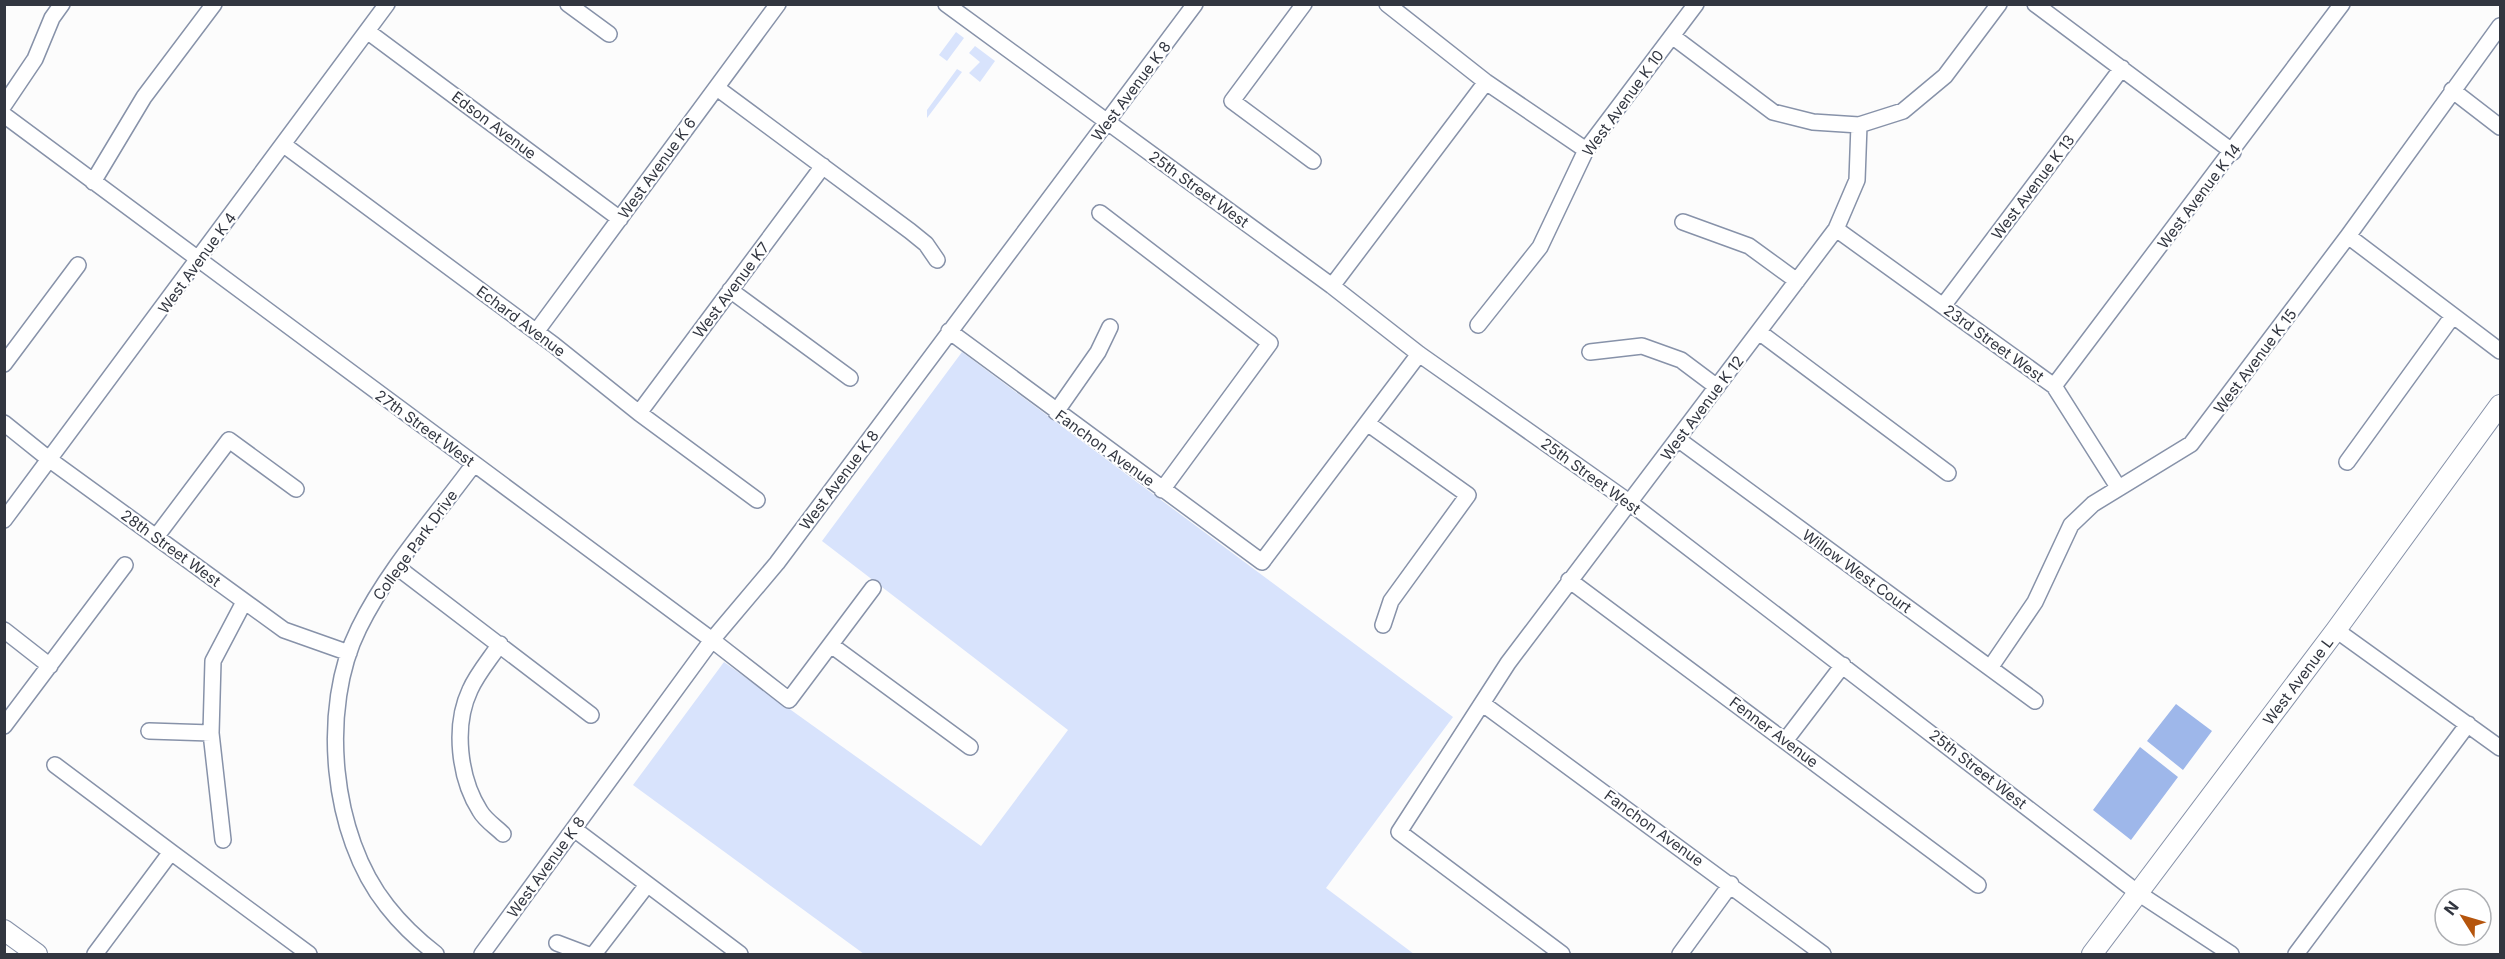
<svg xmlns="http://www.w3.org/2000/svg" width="2505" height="959" font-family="Inter,sans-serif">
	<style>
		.green { fill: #d8e3fc }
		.water { fill: #9eb7ea }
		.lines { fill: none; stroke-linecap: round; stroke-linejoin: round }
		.minor-casing { stroke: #8792a9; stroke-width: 18 }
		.major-casing { stroke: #8792a9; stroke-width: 22 }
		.minor { stroke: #fff; stroke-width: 15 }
		.major { stroke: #fff; stroke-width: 20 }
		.labels { text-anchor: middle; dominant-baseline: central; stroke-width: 4.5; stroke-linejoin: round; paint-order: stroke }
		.street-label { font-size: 15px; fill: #323640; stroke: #fff }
	</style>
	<rect width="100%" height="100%" fill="#fcfcfc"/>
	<path class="green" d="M956 32 964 38 947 61 939 55Z
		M975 46 995 61 980 82 969 73 980 62 969 53Z
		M957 69 962 72 927 118V110Z
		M962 352 1453 717 1326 888 1414 954H864L633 785 724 662 981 846 1068 730 822 541Z"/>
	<path class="water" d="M2176 704 2212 731 2183 770 2147 741Z
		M2140 747 2178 777 2131 840 2093 810Z"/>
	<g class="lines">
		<defs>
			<path id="minor" d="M568 4 609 34
				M946 4 1332 286 1419 354 1629 502 2138 893 2231 954
				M1304 4 1232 101 1313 161
				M1387 4 1486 82 1586 150
				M2035 4 2233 152
				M367 31 620 219
				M1672 36 1773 112 1813 122 1859 125
				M717 88 910 231 926 244 937 260
				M2452 90 2500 127
				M4 105 35 59 52 18 62 4
				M4 115 712 640 789 700 873 588
				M284 145 554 345 639 413 757 500
				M93 182 144 97 214 4
				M1100 213 1270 343 1162 490
				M1683 222 1749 246 1797 281
				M1836 229 2054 386 2118 487
				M2348 236 2500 351
				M1332 286 1486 82
				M730 290 850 378
				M1943 306 2122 68
				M1478 325 1540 247 1586 150 1696 4
				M949 331 1262 562 1419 354
				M536 332 778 4
				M1759 332 1948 473
				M1590 352 1642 346 1681 360 1717 387
				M4 364 78 265
				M2054 386 2342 4
				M1056 412 1098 352 1110 327
				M639 413 823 166
				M4 423 50 460 284 630 349 653
				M1367 423 1468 495 1391 601 1383 625
				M1679 440 2035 701
				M2347 462 2452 317
				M4 520 387 4
				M156 537 229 440 296 489
				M397 567 591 715
				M1569 580 1978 885
				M4 630 50 666
				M2336 630 2500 748
				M500 644C490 659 477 674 470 690 453 726 459 778 480 811 485 820 496 827 503 834
				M831 645 970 747
				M1990 668 2035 602 2071 525 2093 504 2191 444 2348 236 2500 26
				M1483 704 1823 954
				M4 726 125 565
				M149 731 211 733
				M1785 741 1843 665
				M55 765 171 852
				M574 829 740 954
				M223 840 211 733 213 661 244 602
				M557 943 586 954
				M95 954 171 852 309 954
				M436 954C418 940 401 924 387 906 331 836 319 708 359 628 388 569 435 517 474 464
				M482 954 712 640 777 563 1195 4
				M594 954 647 885
				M1562 954 1399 832 1508 663 1836 229 1857 180 1859 125 1903 111 1945 76 1999 4
				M1680 954 1731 884
				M2296 954 2468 724"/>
			<path id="major" d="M4 930 37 954
				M2092 954 2336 630 2500 405"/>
		</defs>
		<use href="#minor" class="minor-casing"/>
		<use href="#major" class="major-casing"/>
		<use href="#minor" class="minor"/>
		<use href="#major" class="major"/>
	</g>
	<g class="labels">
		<g class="street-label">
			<text transform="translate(1131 91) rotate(-53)">West Avenue K 8</text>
			<text transform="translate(1623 103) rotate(-54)">West Avenue K 10</text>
			<text transform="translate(494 125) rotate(37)">Edson Avenue</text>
			<text transform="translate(657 168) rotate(-54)">West Avenue K 6</text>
			<text transform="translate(2033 187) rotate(-53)">West Avenue K 13</text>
			<text transform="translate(1199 189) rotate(36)">25th Street West</text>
			<text transform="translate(2199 196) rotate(-53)">West Avenue K 14</text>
			<text transform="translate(197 263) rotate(-54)">West Avenue K 4</text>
			<text transform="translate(731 290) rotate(-53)">West Avenue K7</text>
			<text transform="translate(521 321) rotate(37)">Echard Avenue</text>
			<text transform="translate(1994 343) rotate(36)">23rd Street West</text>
			<text transform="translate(2255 361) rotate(-53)">West Avenue K 15</text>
			<text transform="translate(1702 408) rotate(-53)">West Avenue K 12</text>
			<text transform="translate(425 428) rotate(36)">27th Street West</text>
			<text transform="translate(1105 448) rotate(36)">Fanchon Avenue</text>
			<text transform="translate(1591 476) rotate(36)">25th Street West</text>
			<text transform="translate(839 480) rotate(-53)">West Avenue K 8</text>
			<text transform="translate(415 545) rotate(-54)">College Park Drive</text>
			<text transform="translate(171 548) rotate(36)">28th Street West</text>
			<text transform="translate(1857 571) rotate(36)">Willow West Court</text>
			<text transform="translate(2298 681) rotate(-53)">West Avenue L</text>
			<text transform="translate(1774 732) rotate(37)">Fenner Avenue</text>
			<text transform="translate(1978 769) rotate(38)">25th Street West</text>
			<text transform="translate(1654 828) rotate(36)">Fanchon Avenue</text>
			<text transform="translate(546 867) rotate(-54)">West Avenue K 8</text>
		</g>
	</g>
	<rect width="2505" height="959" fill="none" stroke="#323640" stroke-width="12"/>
	<g transform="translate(2463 917) rotate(307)"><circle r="28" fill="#ffffff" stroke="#adafb3" stroke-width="1.5"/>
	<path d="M0-4.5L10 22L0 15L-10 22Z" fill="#b5550d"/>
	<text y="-9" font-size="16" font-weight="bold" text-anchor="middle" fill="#323640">N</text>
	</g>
</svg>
